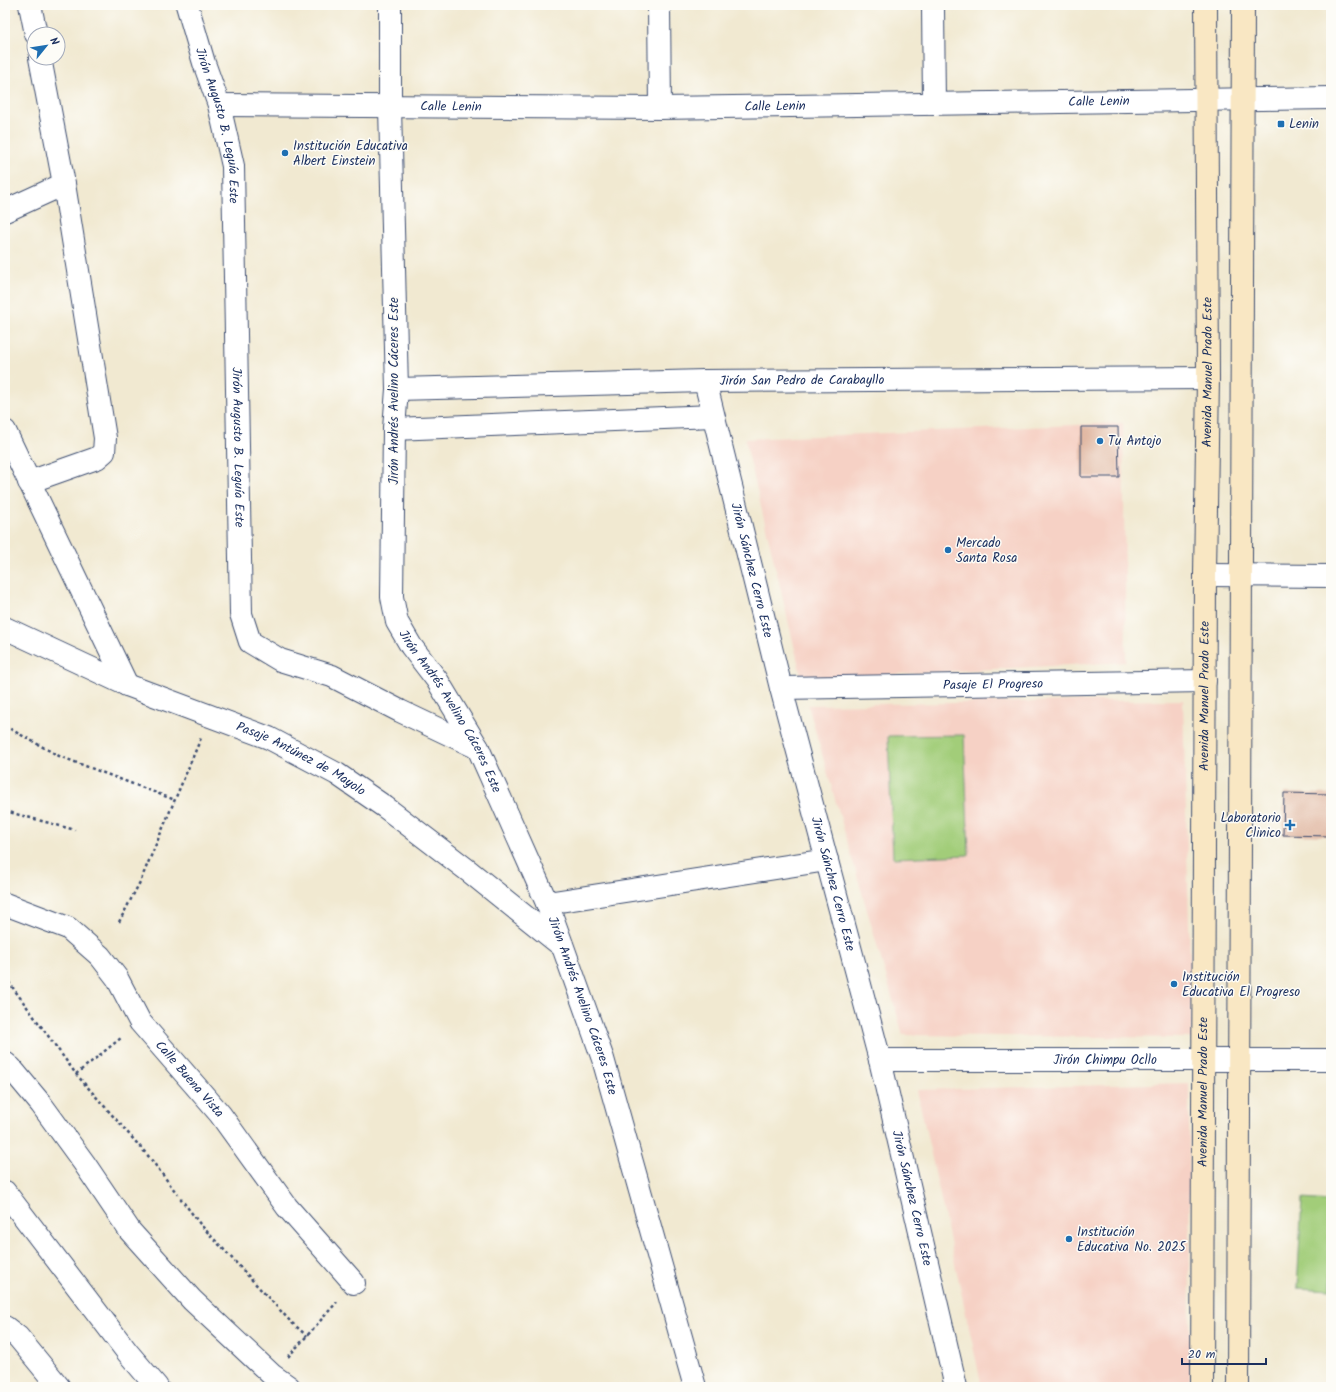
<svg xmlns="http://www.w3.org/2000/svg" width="1336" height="1392" font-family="Kalam,sans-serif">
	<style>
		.built { fill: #f6d1c5 }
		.green { fill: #a2cd79; stroke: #5e7e6c }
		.building { fill: #deb19a }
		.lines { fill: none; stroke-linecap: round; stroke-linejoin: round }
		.street-casing { stroke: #3b4b6f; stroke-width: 24 }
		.secondary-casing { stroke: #3b4b6f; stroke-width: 24 }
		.path { stroke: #3b4b6f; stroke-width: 2.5; stroke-dasharray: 3 3; stroke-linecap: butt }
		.street { stroke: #fff; stroke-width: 22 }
		.secondary { stroke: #f9e7c3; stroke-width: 22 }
		.poi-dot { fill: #1f6fb2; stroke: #fdfcf7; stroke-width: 1.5 }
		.labels { text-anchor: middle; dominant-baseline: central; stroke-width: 3; stroke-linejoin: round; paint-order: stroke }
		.street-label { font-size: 13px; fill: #1b2f5e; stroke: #fdfcf7 }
		.poi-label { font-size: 13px; fill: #1b2f5e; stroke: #fdfcf7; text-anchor: start }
	</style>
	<rect width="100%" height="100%" fill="#fdfcf7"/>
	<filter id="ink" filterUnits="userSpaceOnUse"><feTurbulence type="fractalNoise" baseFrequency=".025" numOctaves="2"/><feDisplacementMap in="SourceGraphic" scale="8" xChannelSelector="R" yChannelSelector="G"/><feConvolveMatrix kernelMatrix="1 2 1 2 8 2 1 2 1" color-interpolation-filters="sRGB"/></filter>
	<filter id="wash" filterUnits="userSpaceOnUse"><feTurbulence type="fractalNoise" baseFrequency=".012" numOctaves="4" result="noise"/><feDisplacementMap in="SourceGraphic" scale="16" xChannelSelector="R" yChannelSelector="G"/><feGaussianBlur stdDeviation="0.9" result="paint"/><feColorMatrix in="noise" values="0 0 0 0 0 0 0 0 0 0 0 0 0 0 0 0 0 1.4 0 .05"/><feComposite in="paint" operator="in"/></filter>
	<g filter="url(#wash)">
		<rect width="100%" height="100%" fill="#f1e9d1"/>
		<path class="built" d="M1123 423 1126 662 802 679 745 439Z
			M1183 700 1192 1038 903 1035 808 705Z
			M1189 1083 1190 1387H982L917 1090Z"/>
		<path class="green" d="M964 735 969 855 893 858 888 736Z
			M1302 1199 1331 1201V1290L1297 1288Z"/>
		<g id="blocks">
			<path class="building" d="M1081 427H1118L1119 477H1081Z
				M1284 793 1331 794V836L1283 835Z"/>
		</g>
	</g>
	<g filter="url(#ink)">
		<use href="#blocks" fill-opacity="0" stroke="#3b4b6f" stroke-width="1"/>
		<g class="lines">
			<defs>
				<g id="street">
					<path d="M30 5 36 34"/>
					<path id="s1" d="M187 5 204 63 219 105 233 166 241 614 250 642 280 660 332 676 400 711 478 748"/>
					<path id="s2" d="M390 5V107L397 389 394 429 392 597 397 622 411 646 437 680 478 748 547 903 563 947 603 1059 695 1387"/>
					<path d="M659 5 660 108"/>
					<path d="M933 5 934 104"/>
					<path id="s3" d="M219 105 660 108 1331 98"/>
					<path d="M5 211 64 184"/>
					<path id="s4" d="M705 381 781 688 880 1060 956 1387"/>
					<path id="s5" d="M397 389 705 381 1208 378"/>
					<path d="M394 429 713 416"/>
					<path d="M5 431 127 685"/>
					<path d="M29 482 97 458 104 452 105 438 64 184 40 58"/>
					<path d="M1205 575 1331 576"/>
					<path id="s6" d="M5 628 127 685 269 738 337 774 385 807 470 872 562 946"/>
					<path id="s7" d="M781 688 1205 681"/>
					<path d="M547 903 827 860"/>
					<path id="s8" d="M5 904 68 928 100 956 117 978 140 1022 220 1114 287 1207 354 1283"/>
					<path id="s9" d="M880 1060H1331"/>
					<path d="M5 1063 11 1068 41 1104 84 1163 130 1231 192 1300 272 1375 289 1387"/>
					<path d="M5 1192 128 1353 157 1387"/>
					<path d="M5 1327 18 1337 59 1387"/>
				</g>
				<g id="secondary">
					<path id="s10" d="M1202 1387 1205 575 1208 378 1206 5"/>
					<path d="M1238 1387 1243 5"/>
				</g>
			</defs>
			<use href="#street" class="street-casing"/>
			<use href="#secondary" class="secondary-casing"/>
			<path class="path" d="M5 726 59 756 175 800
				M5 811 75 830
				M119 922 140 882 201 738
				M5 977 76 1074 150 1158 200 1224 291 1322 307 1336
				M76 1074 121 1038
				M288 1357 337 1302"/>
			<use href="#street" class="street"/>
			<use href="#secondary" class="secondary"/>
		</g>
	</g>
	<g class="poi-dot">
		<rect x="1277" y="120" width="8" height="8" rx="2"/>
		<circle cx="285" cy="153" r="4"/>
		<circle cx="1100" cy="441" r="4"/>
		<circle cx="948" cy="550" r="4"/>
		<path d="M1288 819h4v4h4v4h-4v4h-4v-4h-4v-4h4z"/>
		<circle cx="1174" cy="984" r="4"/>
		<circle cx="1069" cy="1239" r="4"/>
	</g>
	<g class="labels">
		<g class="street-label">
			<text stroke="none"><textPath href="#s3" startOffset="880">Calle Lenin</textPath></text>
			<text stroke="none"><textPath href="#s3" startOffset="556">Calle Lenin</textPath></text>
			<text stroke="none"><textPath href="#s3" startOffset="232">Calle Lenin</textPath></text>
			<text stroke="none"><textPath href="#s1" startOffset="125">Jirón Augusto B. Leguía Este</textPath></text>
			<text stroke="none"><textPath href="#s10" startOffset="1015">Avenida Manuel Prado Este</textPath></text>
			<text stroke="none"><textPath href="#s5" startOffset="405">Jirón San Pedro de Carabayllo</textPath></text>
			<text transform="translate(394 391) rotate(-90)">Jirón Andrés Avelino Cáceres Este</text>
			<text stroke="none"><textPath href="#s1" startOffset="449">Jirón Augusto B. Leguía Este</textPath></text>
			<text stroke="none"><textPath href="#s4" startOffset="195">Jirón Sánchez Cerro Este</textPath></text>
			<text stroke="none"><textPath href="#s7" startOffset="212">Pasaje El Progreso</textPath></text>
			<text stroke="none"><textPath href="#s10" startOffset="691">Avenida Manuel Prado Este</textPath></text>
			<text stroke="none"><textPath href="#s2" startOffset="722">Jirón Andrés Avelino Cáceres Este</textPath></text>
			<text stroke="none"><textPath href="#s6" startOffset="324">Pasaje Antúnez de Mayolo</textPath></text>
			<text stroke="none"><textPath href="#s4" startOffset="519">Jirón Sánchez Cerro Este</textPath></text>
			<text stroke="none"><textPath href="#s2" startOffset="1046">Jirón Andrés Avelino Cáceres Este</textPath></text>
			<text stroke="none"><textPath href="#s9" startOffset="225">Jirón Chimpu Ocllo</textPath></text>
			<text stroke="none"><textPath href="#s8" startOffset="263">Calle Buena Vista</textPath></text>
			<text stroke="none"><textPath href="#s10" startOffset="295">Avenida Manuel Prado Este</textPath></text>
			<text stroke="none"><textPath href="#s4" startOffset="843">Jirón Sánchez Cerro Este</textPath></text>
		</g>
		<g class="poi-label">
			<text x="1289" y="124">Lenin</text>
			<text x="293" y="146">Institución Educativa<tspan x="293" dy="15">Albert Einstein</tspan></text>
			<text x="1108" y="441">Tu Antojo</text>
			<text x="956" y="543">Mercado<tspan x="956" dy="15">Santa Rosa</tspan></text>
			<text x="1281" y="818" text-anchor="end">Laboratorio<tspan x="1281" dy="15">Clinico</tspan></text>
			<text x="1182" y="977">Institución<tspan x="1182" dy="15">Educativa El Progreso</tspan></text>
			<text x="1077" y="1232">Institución<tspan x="1077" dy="15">Educativa No. 2025</tspan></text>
		</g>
	</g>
	<rect width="1336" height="1392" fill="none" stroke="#fdfcf7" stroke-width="20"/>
	<g transform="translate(46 46) rotate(60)"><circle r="19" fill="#fdfcf7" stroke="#a3aaba"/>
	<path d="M0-3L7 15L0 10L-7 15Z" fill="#1f6fb2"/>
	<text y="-6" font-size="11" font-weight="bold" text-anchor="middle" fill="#1b2f5e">N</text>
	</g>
	<path d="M1182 1358v6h84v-6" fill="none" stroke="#1b2f5e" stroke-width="2"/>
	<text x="1188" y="1358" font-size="12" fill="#1b2f5e" stroke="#fdfcf7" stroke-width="3" paint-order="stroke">20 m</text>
</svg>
